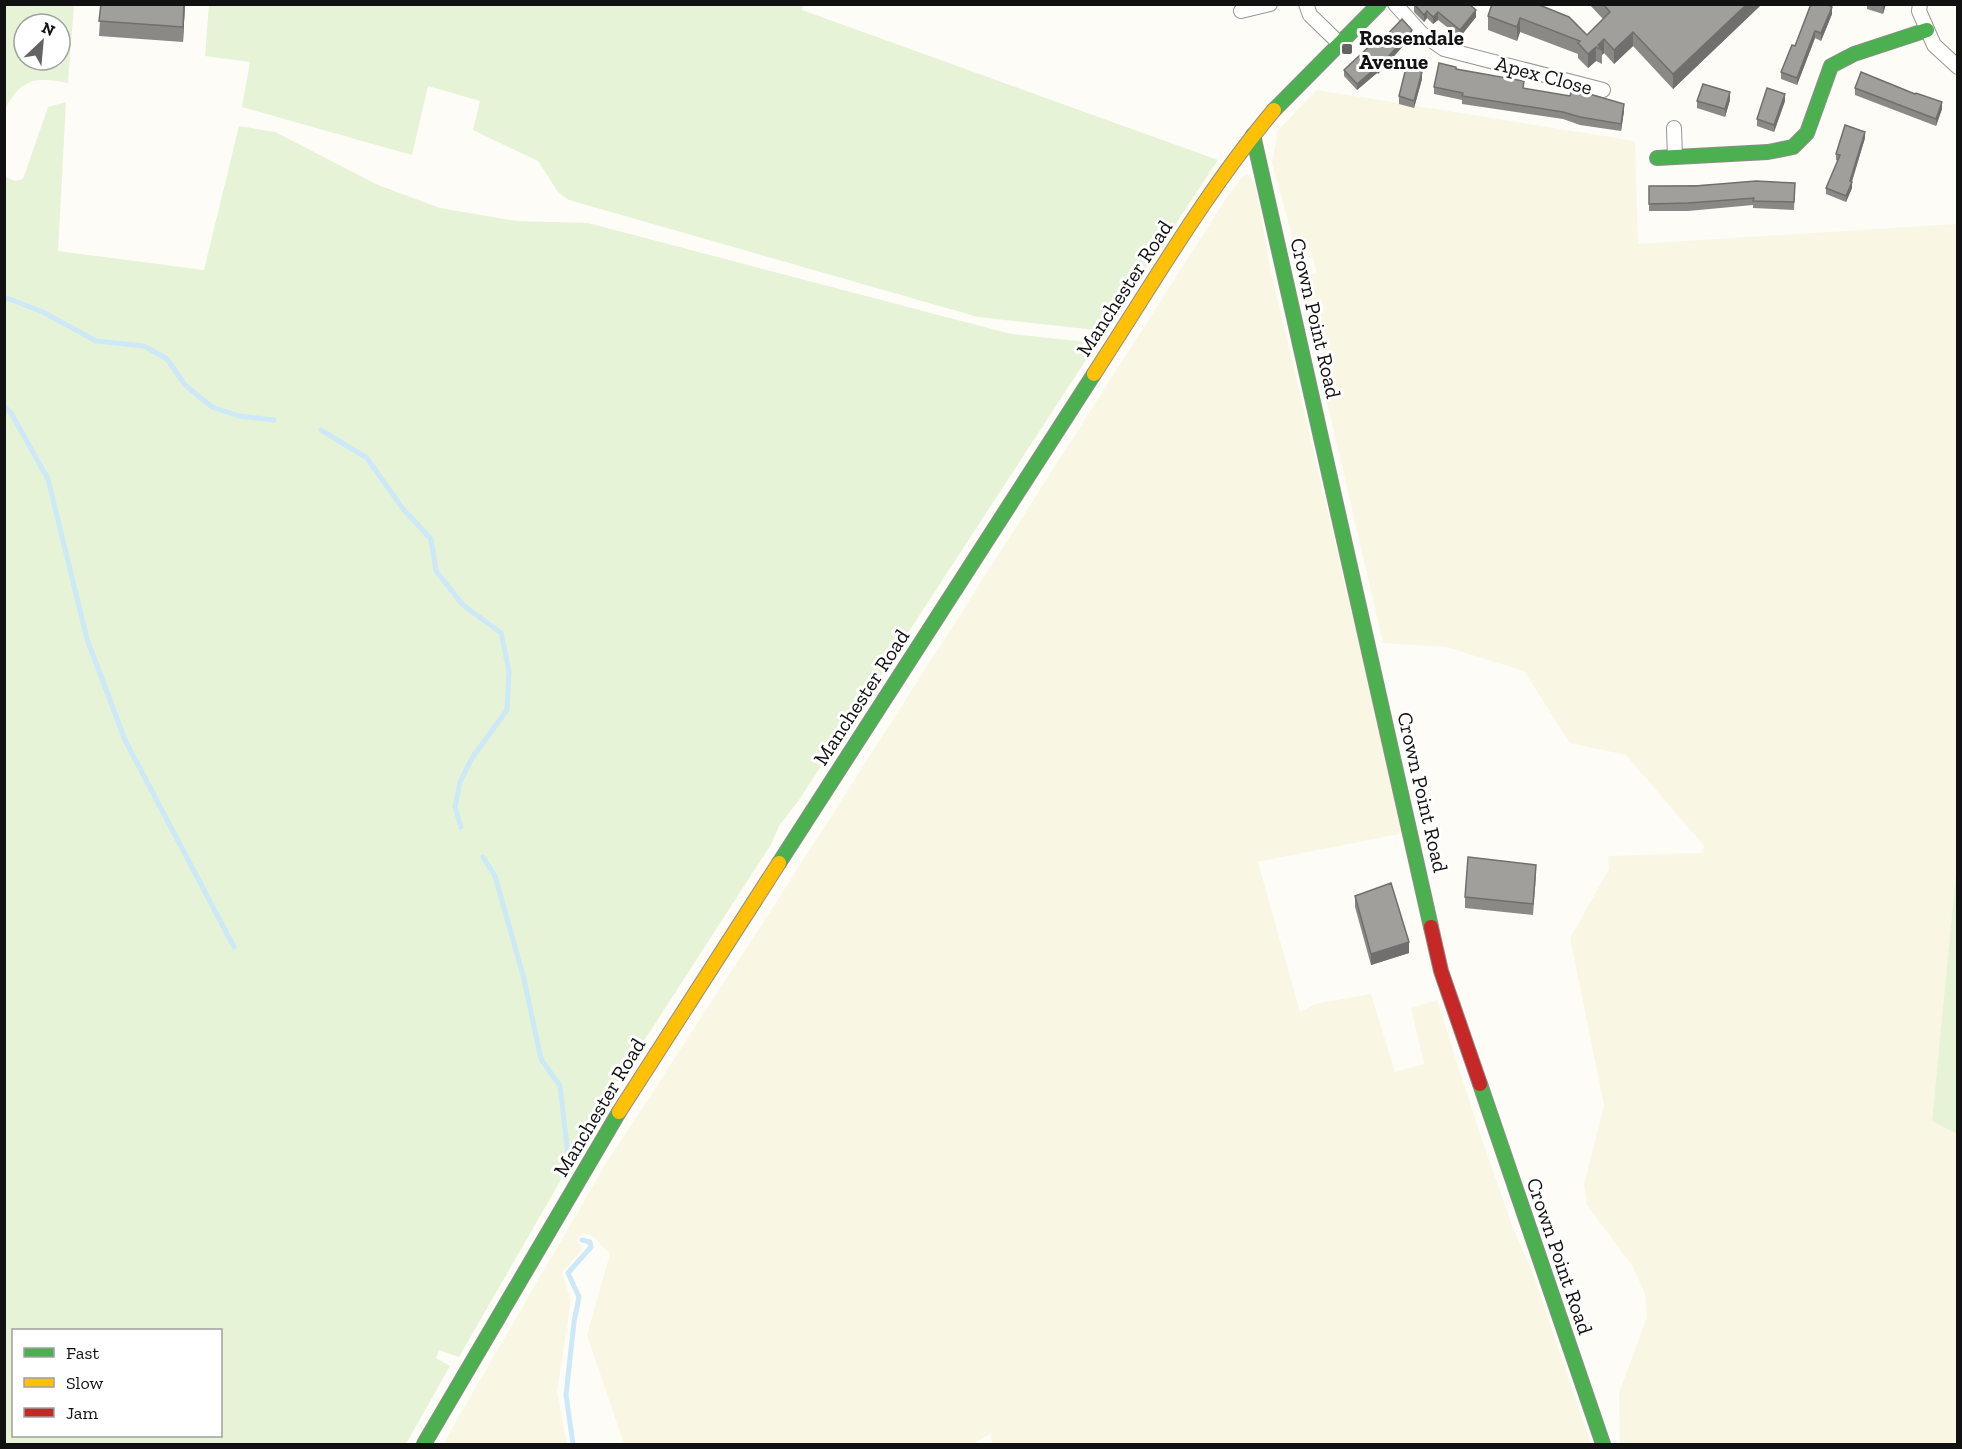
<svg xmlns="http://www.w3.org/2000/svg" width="1962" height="1449" font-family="'Zilla Slab',serif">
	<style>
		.farmland { fill: #f9f7e4 }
		.green { fill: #e7f3d7; fill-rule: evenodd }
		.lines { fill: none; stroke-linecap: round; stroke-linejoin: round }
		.stream { stroke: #cde8f7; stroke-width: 5 }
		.street-casing { stroke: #979795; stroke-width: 16 }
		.fast-casing { stroke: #8e8d8b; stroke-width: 16 }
		.slow-casing { stroke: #8e8d8b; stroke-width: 16 }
		.jam-casing { stroke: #8e8d8b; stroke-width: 16 }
		.street { stroke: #fffffe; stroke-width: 14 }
		.fast { stroke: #4caf50; stroke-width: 14 }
		.slow { stroke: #ffc107; stroke-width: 14 }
		.jam { stroke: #c62828; stroke-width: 14 }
		.wall { fill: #8a8986 }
		.shaded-wall { fill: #716f6d }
		.building { fill: #a19f9c; stroke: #716f6d; stroke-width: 1.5 }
		.poi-dot { fill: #646362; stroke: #fff; stroke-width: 2 }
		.labels { text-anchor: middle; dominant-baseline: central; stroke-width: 6; stroke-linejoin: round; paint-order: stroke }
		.poi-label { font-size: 21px; font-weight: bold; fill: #111; stroke: #fff; text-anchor: start }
		.street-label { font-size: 21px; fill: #111; stroke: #fff }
	</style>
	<rect width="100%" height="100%" fill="#fdfcf7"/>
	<path class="farmland" d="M1317 90 1635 141 1638 244 1957 224 1958 863 1932 1121 1957 1134V1444H1620L1619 1393 1647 1317 1645 1294 1633 1267 1587 1205 1584 1184 1604 1105 1570 938 1609 869 1608 856 1700 853 1705 847 1626 755 1570 743 1524 671 1446 647 1383 643 1298 277 1316 272 1311 251 1297 254 1272 163 1278 130Z
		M1248 174 1255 183 1271 272 1404 833 1258 862 1300 1012 1315 1004 1371 994 1395 1072 1424 1064 1411 1008 1437 1000 1479 1131 1513 1228 1532 1271 1591 1444H993L990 1434 973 1444H624L587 1335 610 1254 594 1237 583 1233 577 1240 583 1249 562 1272 571 1301 557 1392 567 1444H443L605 1165 768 915 1229 194 1242 177Z"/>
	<path class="green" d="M5 4 74 5 68 83C35 77 22 78 5 109ZM24 24H60V60H24Z
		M209 4 803 5 802 10 1218 160 1104 331 978 317 569 200 558 192 538 161 473 130 480 101 428 86 412 155 242 107 250 62 205 56Z
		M66 102 58 251 204 270 239 126 275 132 378 185 440 208 516 221 588 223 1011 334 1097 343 799 800 779 826 772 843 616 1084 459 1357 439 1350 436 1358 450 1366 406 1444H5L4 176 15 181 23 179 48 107ZM220 1330V1436H14V1330Z
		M1957 863V1134L1932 1121Z"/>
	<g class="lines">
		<path class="stream" d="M4 297 43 312 96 341 144 346 167 359 185 385 212 407 239 416 274 420
			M4 406 11 413 48 479 87 639 125 740 234 947
			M321 430 367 458 403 509 431 539 436 571 463 605 501 633 509 671 507 710 472 758 460 782 455 807 461 827
			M483 857 495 876 524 979 541 1059 560 1086 568 1155
			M573 1444 566 1395 574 1322 579 1297 568 1273 591 1247 590 1242 582 1240"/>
		<defs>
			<path id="street" d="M1306 4 1310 15 1340 44
				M1395 4 1421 33 1444 49 1603 90
				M1920 4 1919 11 1934 45 1958 67
				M1241 11 1270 4
				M1674 128 1675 157"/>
			<path id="fast" d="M1274 110 1379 4
				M1253 135 1431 927
				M1657 158 1768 152 1793 147 1807 133 1831 66 1854 54 1927 30
				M779 863 1094 374
				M1480 1084 1603 1444
				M424 1444 619 1112"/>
			<path id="slow" d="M1094 374C1152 285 1206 191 1274 110
				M619 1112 779 863"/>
			<path id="jam" d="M1431 927 1441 971 1480 1084"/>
		</defs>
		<use href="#street" class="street-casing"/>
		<use href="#fast" class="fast-casing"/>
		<use href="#slow" class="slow-casing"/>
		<use href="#jam" class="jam-casing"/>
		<use href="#street" class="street"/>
		<use href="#fast" class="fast"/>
		<use href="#slow" class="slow"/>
		<use href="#jam" class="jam"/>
	</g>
	<path class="wall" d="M101 4H185L183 42 99 36Z
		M1414 4 1476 17 1460 37 1438 20 1433 24 1427 18 1424 22 1414 12Z
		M1492 4 1587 35 1603 19 1589 4H1762L1673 89 1633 46 1614 64 1604 53 1602 55V64L1596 61 1588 68 1578 58V54L1520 32 1517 41 1488 30V16Z
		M1867 4H1886L1883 14 1867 9Z
		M1832 14 1821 41 1815 38 1797 85 1781 79V72L1795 46Z
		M1412 36 1378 74 1377 73 1357 90 1344 76V70L1379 43Z
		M1456 69 1524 88 1624 111 1621 131 1580 125 1563 119 1462 104V100L1434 94V87Z
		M1422 79 1414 108 1399 104V96Z
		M1855 88 1942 109 1936 126 1855 95Z
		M1730 100 1725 117 1697 108V101Z
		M1785 101 1774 132 1757 126V119Z
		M1865 138 1852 182V188L1846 202 1826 194V188L1838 161 1836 160V154Z
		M1795 183 1794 210 1753 208V205L1688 211H1649V186Z
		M1536 876 1533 915 1465 908V897Z
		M1355 896 1409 953 1371 965 1355 907Z"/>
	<path class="shaded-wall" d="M184 4H185L183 42V27Z
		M1747 4H1762L1673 89V74Z
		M1883 4H1886L1883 14Z
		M1832 7V14L1821 41V33Z
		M1476 10V17L1460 37V30Z
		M1427 11V18L1424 22V15Z
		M1438 12V20L1433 24V17Z
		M1520 18V32L1517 41V27Z
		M1412 30V36L1378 74V68Z
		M1815 31V38L1797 85V78Z
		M1633 32V46L1614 64V50Z
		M1604 39V53L1602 55V50L1598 45Z
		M1596 47V61L1588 68V54Z
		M1377 67V73L1357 90V84Z
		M1422 72V79L1414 108V101Z
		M1730 92V100L1725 117V109Z
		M1785 94V101L1774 132V125Z
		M1942 102V109L1936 126V119Z
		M1624 104V111L1621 131V124Z
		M1865 132V138L1851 183 1852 182V188L1846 202V196Z
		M1409 942V953L1371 965V954Z"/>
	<path class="building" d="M101 4H184L183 27 99 21Z
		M1414 4H1469L1476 10 1460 30 1438 12 1433 17 1427 11 1424 15Z
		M1492 4H1537L1569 17 1587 35 1610 12 1603 4H1747L1673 74 1633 32 1614 50 1604 39 1598 45 1602 50 1596 47 1588 54 1578 43 1580 41 1520 18 1517 27 1488 16Z
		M1811 4H1826L1832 7 1821 33 1815 31 1797 78 1781 72 1792 45 1795 46Z
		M1402 19 1412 30 1378 68 1377 67 1357 84 1344 70 1376 40 1379 43Z
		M1439 63 1456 67V69L1524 81 1523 88 1570 96 1572 89 1624 104 1621 124 1580 117 1563 112 1462 96 1463 93 1434 87Z
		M1406 68 1422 72 1414 101 1399 96Z
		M1861 72 1915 94 1916 93 1942 102 1936 119 1855 88Z
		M1703 84 1730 92 1725 109 1697 101Z
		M1767 88 1785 94 1774 125 1757 119Z
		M1845 125 1865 132 1850 181 1852 182 1846 196 1826 188 1840 155 1836 154Z
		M1756 181 1795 183 1794 202 1753 201 1754 198 1688 203 1649 204V186H1695Z
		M1468 857 1536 865 1533 904 1465 897Z
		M1391 883 1409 942 1371 954 1355 896Z"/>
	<rect class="poi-dot" x="1341" y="43" width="12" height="12" rx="3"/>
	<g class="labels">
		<g class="poi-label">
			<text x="1359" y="37">Rossendale<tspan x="1359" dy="24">Avenue</tspan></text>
		</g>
		<g class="street-label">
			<text transform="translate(1544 75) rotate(15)">Apex Close</text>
			<text transform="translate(1124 288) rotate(-57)">Manchester Road</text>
			<text transform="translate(1316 318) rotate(77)">Crown Point Road</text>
			<text transform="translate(861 697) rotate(-57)">Manchester Road</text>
			<text transform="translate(1423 792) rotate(77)">Crown Point Road</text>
			<text transform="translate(599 1107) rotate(-59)">Manchester Road</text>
			<text transform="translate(1560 1256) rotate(71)">Crown Point Road</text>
		</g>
	</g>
	<rect width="1962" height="1449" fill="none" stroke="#111111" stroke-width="12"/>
	<rect x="12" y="1329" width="210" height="108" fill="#ffffff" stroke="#a0a0a0" stroke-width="1.5"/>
	<rect x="24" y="1348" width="30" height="9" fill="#4caf50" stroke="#a0a0a0" stroke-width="1.5"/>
	<text x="66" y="1359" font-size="18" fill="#111111">Fast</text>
	<rect x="24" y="1378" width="30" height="9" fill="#ffc107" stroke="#a0a0a0" stroke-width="1.5"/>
	<text x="66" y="1389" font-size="18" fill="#111111">Slow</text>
	<rect x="24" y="1408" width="30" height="9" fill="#c62828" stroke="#a0a0a0" stroke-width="1.5"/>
	<text x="66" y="1419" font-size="18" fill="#111111">Jam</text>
	<g transform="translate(42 42) rotate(26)"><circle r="28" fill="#ffffff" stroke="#a0a0a0" stroke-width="1.5"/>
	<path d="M0-4.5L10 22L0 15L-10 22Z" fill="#646362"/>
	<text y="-9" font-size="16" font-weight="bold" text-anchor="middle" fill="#111111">N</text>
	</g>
</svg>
